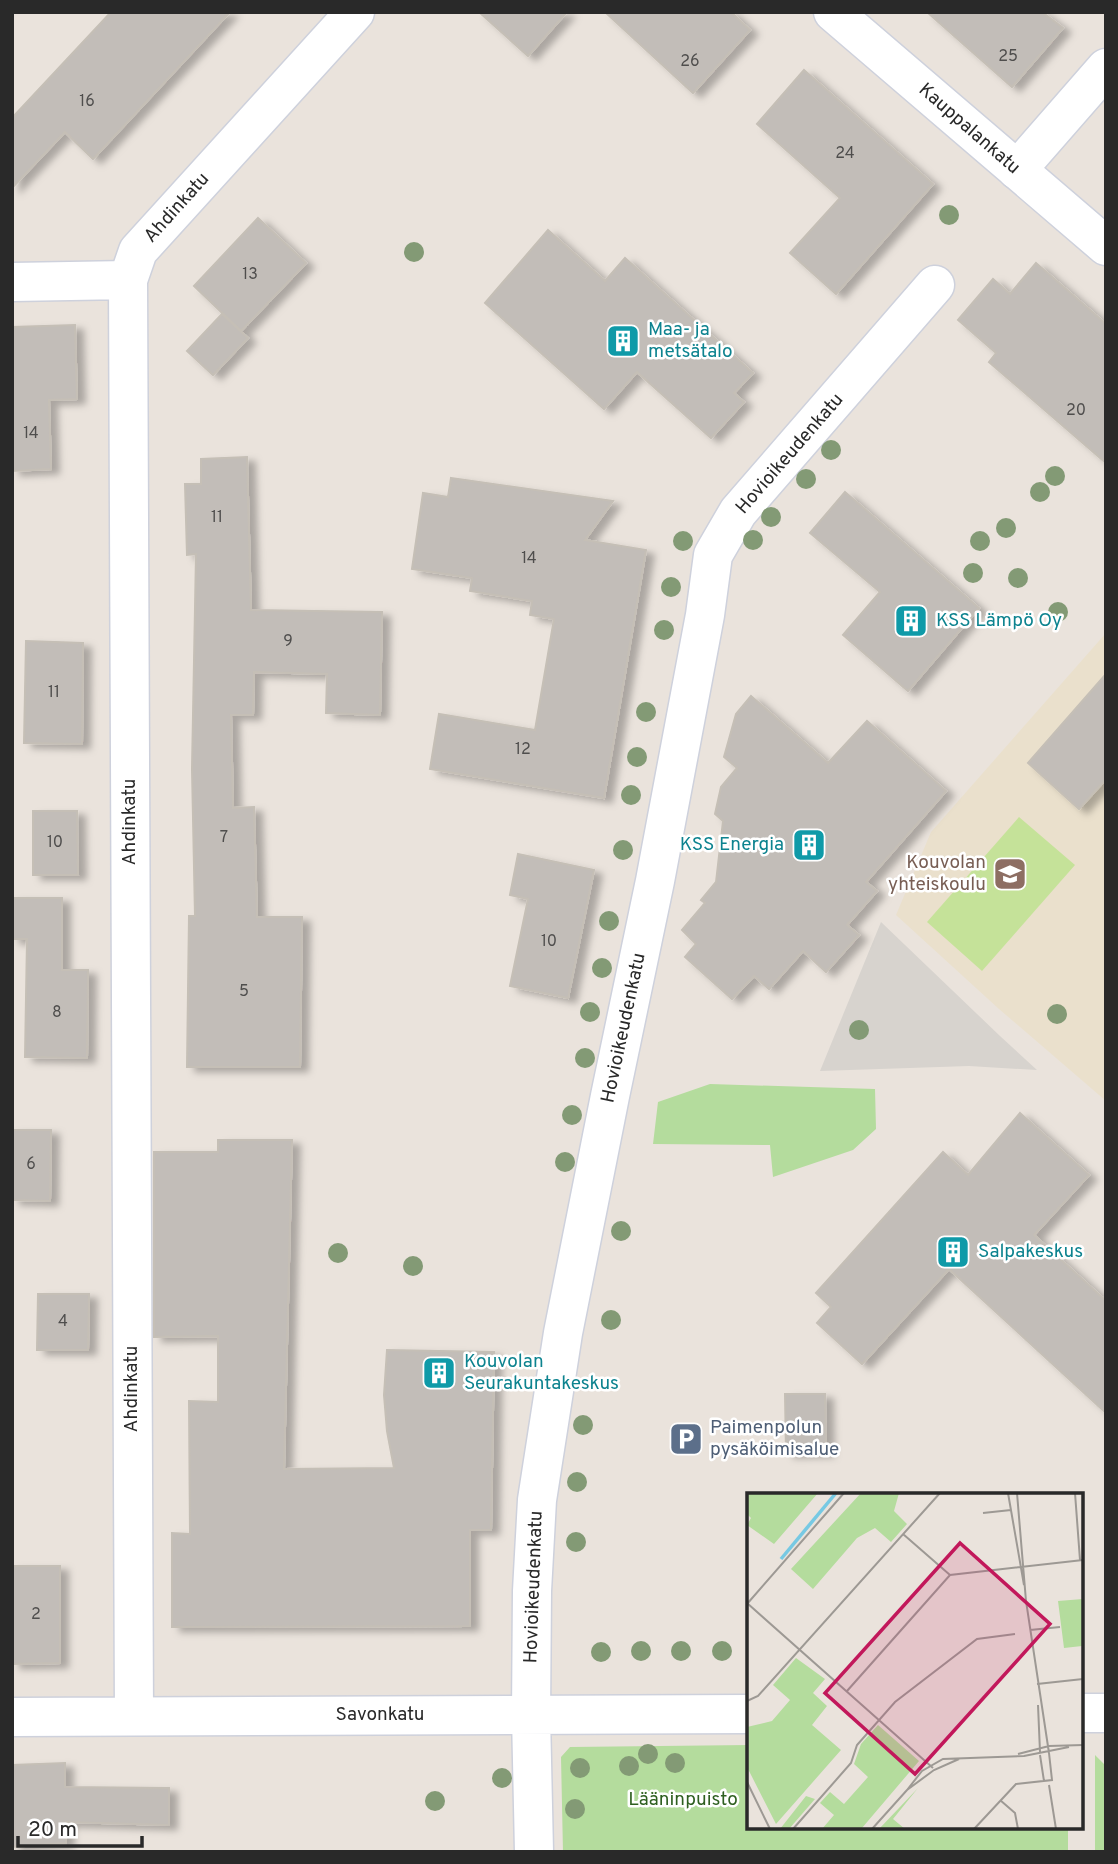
<svg xmlns="http://www.w3.org/2000/svg" width="1118" height="1864" font-family="Overpass,sans-serif">
	<style>
		.education { fill: #eae0cc }
		.green { fill: #b4dc9d }
		.pitch { fill: #c5e299 }
		.plaza { fill: #d7d3ce }
		.building { fill: #c2bdb8; stroke: #c5bfb6; stroke-width: 2; filter: url(#shadow) }
		.lines { fill: none; stroke-linecap: round; stroke-linejoin: round }
		.street-casing { stroke: #ced1dc; stroke-width: 41 }
		.secondary-casing { stroke: #ced1dc; stroke-width: 41 }
		.street { stroke: #fff; stroke-width: 38 }
		.secondary { stroke: #fff; stroke-width: 38 }
		.tree { fill: #839a75 }
		.labels { text-anchor: middle; dominant-baseline: central; stroke-width: 5; stroke-linejoin: round; paint-order: stroke }
		.number-label { font-size: 16px; fill: #4f4e4d }
		.street-label { font-size: 19px; fill: #292929; stroke: #fff }
		.culture-label { font-size: 19px; fill: #0d838f; stroke: #fff; text-anchor: start }
		.education-label { font-size: 19px; fill: #785e54; stroke: #fff; text-anchor: end }
		.service-label { font-size: 19px; fill: #4e5e75; stroke: #fff; text-anchor: start }
		.park-label { font-size: 19px; fill: #2e5f20; stroke: #fff }
		.inset-river { fill: none; stroke: #77c9e3; stroke-width: 3.5 }
		.inset-road { fill: none; stroke: #9d9994; stroke-width: 2 }
		.view { fill: #c2185b; fill-opacity: 0.15; stroke: #c2185b; stroke-width: 3.5 }
		.inset-edge { fill: none; stroke: #292929; stroke-width: 3.5 }
	</style>
	<defs>
		<filter id="shadow"><feDropShadow dx="8" dy="4.5" stdDeviation="3.5" flood-color="#0004"/></filter>
	</defs>
	<rect width="100%" height="100%" fill="#eae3dc"/>
	<path class="education" d="M1106 633V1101L999 1009 896 915 931 832Z"/>
	<path class="green" d="M710 1084 875 1089 876 1129 853 1150 773 1177 770 1145 653 1144 658 1102Z
		M749 1745V1827H1068V1852H563L561 1757 570 1747Z
		M1095 1755 1106 1766V1852H1095Z"/>
	<path class="pitch" d="M1019 817 1075 865 982 971 927 922Z"/>
	<path class="plaza" d="M881 922 1000 1036 1037 1070 969 1066 820 1071Z"/>
	<path class="building" d="M111 12H230L93 159 65 132 12 188V118Z
		M479 12H567L528 56Z
		M605 12H731L750 30 693 93Z
		M927 12H1042L1063 28 1012 87Z
		M804 70 933 184 836 294 790 253 840 198 757 124Z
		M258 218 306 263 241 331 194 286Z
		M548 230 605 281 625 258 753 373 734 393 744 402 711 438 637 372 604 409 485 303Z
		M1036 263 1106 324V463L989 362 996 353 958 320 993 279 1010 294Z
		M222 314 248 338 213 375 187 351Z
		M75 325 77 399 49 400 51 469 12 471V327Z
		M247 457 251 610 382 612 380 715 326 713 327 674 254 672 253 715H231L233 808 254 807 257 917H302L300 1067H187L189 916H195L192 769 196 554 187 555 185 484H201V459Z
		M451 478 613 501 585 540 646 550 604 798 430 769 439 714 535 730 554 619 530 615 532 601 470 591 472 578 412 569 423 493 448 497Z
		M845 492 979 608 908 691 843 635 880 592 810 533Z
		M26 641 83 643 82 744 24 743Z
		M1106 674V779L1079 809 1028 763Z
		M751 696 828 763 867 721 946 791 866 882 877 891 847 925 859 935 826 972 803 951 769 989 754 976 732 999 685 957 696 944 682 930 705 903 701 900 716 882 723 821 715 814 721 787 737 768 724 757 736 714Z
		M33 811H77L78 875H33Z
		M518 854 594 870 568 998 510 986 528 899 510 895Z
		M12 898H62V970H88L87 1058 25 1057 27 939H12Z
		M1020 1113 1089 1175 1034 1235 1106 1301V1413L949 1269 862 1364 817 1323 831 1307 816 1293 943 1152 968 1175Z
		M12 1130H51L50 1201 12 1200Z
		M218 1140H292L284 1469 394 1468 387 1431 384 1395 387 1350 494 1352 491 1530H470V1626L172 1627V1533L190 1534 189 1401 218 1402V1336L154 1337V1152H218Z
		M38 1294H89L88 1350H37Z
		M785 1394H825L826 1452 786 1453Z
		M12 1566H60V1663L12 1664Z
		M65 1763V1787L169 1788V1825L66 1822V1843L12 1847V1765Z"/>
	<g class="lines">
		<defs>
			<path id="street" d="M1017 170 1106 68
				M12 282 128 280
				M1081 1713H1106
				M134 1716 128 280 138 251 355 12
				M12 1717 749 1714
				M534 1852 531 1715 532 1591 537 1500 563 1333 610 1096 655 881 705 615 713 555 738 512 935 285"/>
			<path id="secondary" d="M833 12 1106 246"/>
		</defs>
		<use href="#street" class="street-casing"/>
		<use href="#secondary" class="secondary-casing"/>
		<use href="#street" class="street"/>
		<use href="#secondary" class="secondary"/>
	</g>
	<g class="tree">
		<circle cx="949" cy="215" r="10"/>
		<circle cx="414" cy="252" r="10"/>
		<circle cx="831" cy="450" r="10"/>
		<circle cx="1055" cy="476" r="10"/>
		<circle cx="806" cy="479" r="10"/>
		<circle cx="1040" cy="492" r="10"/>
		<circle cx="771" cy="517" r="10"/>
		<circle cx="1006" cy="528" r="10"/>
		<circle cx="753" cy="540" r="10"/>
		<circle cx="683" cy="541" r="10"/>
		<circle cx="980" cy="541" r="10"/>
		<circle cx="973" cy="573" r="10"/>
		<circle cx="1018" cy="578" r="10"/>
		<circle cx="671" cy="587" r="10"/>
		<circle cx="1058" cy="612" r="10"/>
		<circle cx="664" cy="630" r="10"/>
		<circle cx="646" cy="712" r="10"/>
		<circle cx="637" cy="757" r="10"/>
		<circle cx="631" cy="795" r="10"/>
		<circle cx="623" cy="850" r="10"/>
		<circle cx="609" cy="921" r="10"/>
		<circle cx="602" cy="968" r="10"/>
		<circle cx="590" cy="1012" r="10"/>
		<circle cx="1057" cy="1014" r="10"/>
		<circle cx="859" cy="1030" r="10"/>
		<circle cx="585" cy="1058" r="10"/>
		<circle cx="572" cy="1115" r="10"/>
		<circle cx="565" cy="1162" r="10"/>
		<circle cx="621" cy="1231" r="10"/>
		<circle cx="338" cy="1253" r="10"/>
		<circle cx="413" cy="1266" r="10"/>
		<circle cx="611" cy="1320" r="10"/>
		<circle cx="583" cy="1425" r="10"/>
		<circle cx="577" cy="1482" r="10"/>
		<circle cx="576" cy="1542" r="10"/>
		<circle cx="641" cy="1651" r="10"/>
		<circle cx="681" cy="1651" r="10"/>
		<circle cx="722" cy="1651" r="10"/>
		<circle cx="601" cy="1652" r="10"/>
		<circle cx="648" cy="1754" r="10"/>
		<circle cx="675" cy="1763" r="10"/>
		<circle cx="629" cy="1766" r="10"/>
		<circle cx="580" cy="1768" r="10"/>
		<circle cx="502" cy="1778" r="10"/>
		<circle cx="435" cy="1801" r="10"/>
		<circle cx="575" cy="1809" r="10"/>
	</g>
	<defs>
		<symbol id="building-square" viewBox="-11 -11 22 22"><rect x="-9" y="-9" width="18" height="18" rx="4" fill="#0f9aa8" stroke="#fff"/><path d="M-4-6H4V6H1V3H-1V6H-4ZM-2.5-4.3h1.7v1.8h-1.7ZM.8-4.3h1.7v1.8H.8ZM-2.5-1h1.7V.8h-1.7ZM.8-1h1.7V.8H.8Z" fill="#fff"/></symbol>
		<symbol id="school-square" viewBox="-11 -11 22 22"><rect x="-9" y="-9" width="18" height="18" rx="4" fill="#8d6e63" stroke="#fff"/><path d="M0-5L7-2L0 1L-7-2ZM-4 1L0 2.5L4 1V4Q0 6-4 4Z" fill="#fff"/></symbol>
		<symbol id="parking-square" viewBox="-11 -11 22 22"><rect x="-9" y="-9" width="18" height="18" rx="4" fill="#5c6f8a" stroke="#fff"/><path d="M-3.5-5.5H1a3.5 3.5 0 0 1 0 7H-1V5.5H-3.5ZM-1-3.4V-.6H.8a1.4 1.4 0 0 0 0-2.8Z" fill="#fff"/></symbol>
	</defs>
	<g fill-rule="evenodd">
		<use href="#building-square" x="604" y="322" width="38" height="38"/>
		<use href="#building-square" x="892" y="602" width="38" height="38"/>
		<use href="#building-square" x="790" y="826" width="38" height="38"/>
		<use href="#school-square" x="991" y="855" width="38" height="38"/>
		<use href="#building-square" x="934" y="1233" width="38" height="38"/>
		<use href="#building-square" x="420" y="1354" width="38" height="38"/>
		<use href="#parking-square" x="667" y="1420" width="38" height="38"/>
	</g>
	<g class="labels">
		<g class="number-label">
			<text x="1008" y="57">25</text>
			<text x="690" y="62">26</text>
			<text x="87" y="102">16</text>
			<text x="845" y="154">24</text>
			<text x="250" y="275">13</text>
			<text x="1076" y="411">20</text>
			<text x="31" y="434">14</text>
			<text x="217" y="518">11</text>
			<text x="529" y="559">14</text>
			<text x="288" y="642">9</text>
			<text x="54" y="693">11</text>
			<text x="523" y="750">12</text>
			<text x="224" y="838">7</text>
			<text x="55" y="843">10</text>
			<text x="549" y="942">10</text>
			<text x="244" y="992">5</text>
			<text x="57" y="1013">8</text>
			<text x="31" y="1165">6</text>
			<text x="63" y="1322">4</text>
			<text x="36" y="1615">2</text>
		</g>
		<g class="street-label">
			<text transform="translate(969 129) rotate(41)">Kauppalankatu</text>
			<text transform="translate(177 208) rotate(-48)">Ahdinkatu</text>
			<text transform="translate(790 454) rotate(-49)">Hovioikeudenkatu</text>
			<text transform="translate(130 822) rotate(-90)">Ahdinkatu</text>
			<text transform="translate(624 1028) rotate(-78)">Hovioikeudenkatu</text>
			<text transform="translate(132 1389) rotate(-90)">Ahdinkatu</text>
			<text transform="translate(534 1587) rotate(-88)">Hovioikeudenkatu</text>
			<text x="380" y="1715">Savonkatu</text>
		</g>
		<g class="culture-label">
			<text x="648" y="330">Maa- ja<tspan x="648" dy="22">metsätalo</tspan></text>
			<text x="936" y="621">KSS Lämpö Oy</text>
			<text x="784" y="845" text-anchor="end">KSS Energia</text>
			<text x="978" y="1252">Salpakeskus</text>
			<text x="464" y="1362">Kouvolan<tspan x="464" dy="22">Seurakuntakeskus</tspan></text>
		</g>
		<g class="education-label">
			<text x="986" y="863">Kouvolan<tspan x="986" dy="22">yhteiskoulu</tspan></text>
		</g>
		<g class="service-label">
			<text x="710" y="1428">Paimenpolun<tspan x="710" dy="22">pysäköimisalue</tspan></text>
		</g>
		<g class="park-label">
			<text x="683" y="1800">Lääninpuisto</text>
		</g>
	</g>
	<g transform="translate(747 1493)">
		<rect width="336" height="336" fill="#eae3dc"/>
		<path d="M0 0H71L27 51 0 32 4 25 0 21ZM114 0H152L147 18 160 31 144 49 128 35 110 45 66 96 44 76ZM336 106V161L335 153 317 155 311 108ZM49 165 78 186 66 200 80 213 65 232 94 257 29 331 0 274V234L25 228 43 207 26 192ZM131 232 172 268 115 335 75 336 87 322 73 310 83 299 97 311 121 284 107 271 114 251ZM171 295 146 326 158 336H132ZM59 303 68 306 42 336H33Z" fill="#b4dc9d"/>
		<path class="inset-river" d="M34 66 89 0"/>
		<path class="inset-road" d="M261 0 277 92M270 0 279 108 302 260M328 0 333 67M236 20 264 17M156 41 203 82M0 110 186 275M0 111 97 0M283 137 313 134M290 191 336 186M100 198 203 82 336 67M0 208 11 203 193 0M291 212 293 259M271 261 302 253 336 252M293 262 297 288M0 289 23 336M302 292 309 336M160 297 175 278 196 266 277 263 322 254M253 307 268 320 271 336M46 336 104 270 110 252 148 209 230 146 268 141M125 336 160 297 187 277 212 266M227 336 269 291 305 287 302 260"/>
		<path class="view" d="M213 50 303 131 168 281 78 200Z"/>
		<rect width="336" height="336" class="inset-edge"/>
	</g>
	<rect width="1118" height="1864" fill="none" stroke="#292929" stroke-width="28"/>
	<path d="M18 1836v10h124v-10" fill="none" stroke="#292929" stroke-width="3.5"/>
	<text x="28" y="1836" font-size="21" fill="#292929" stroke="#ffffff" stroke-width="5" paint-order="stroke">20 m</text>
</svg>
